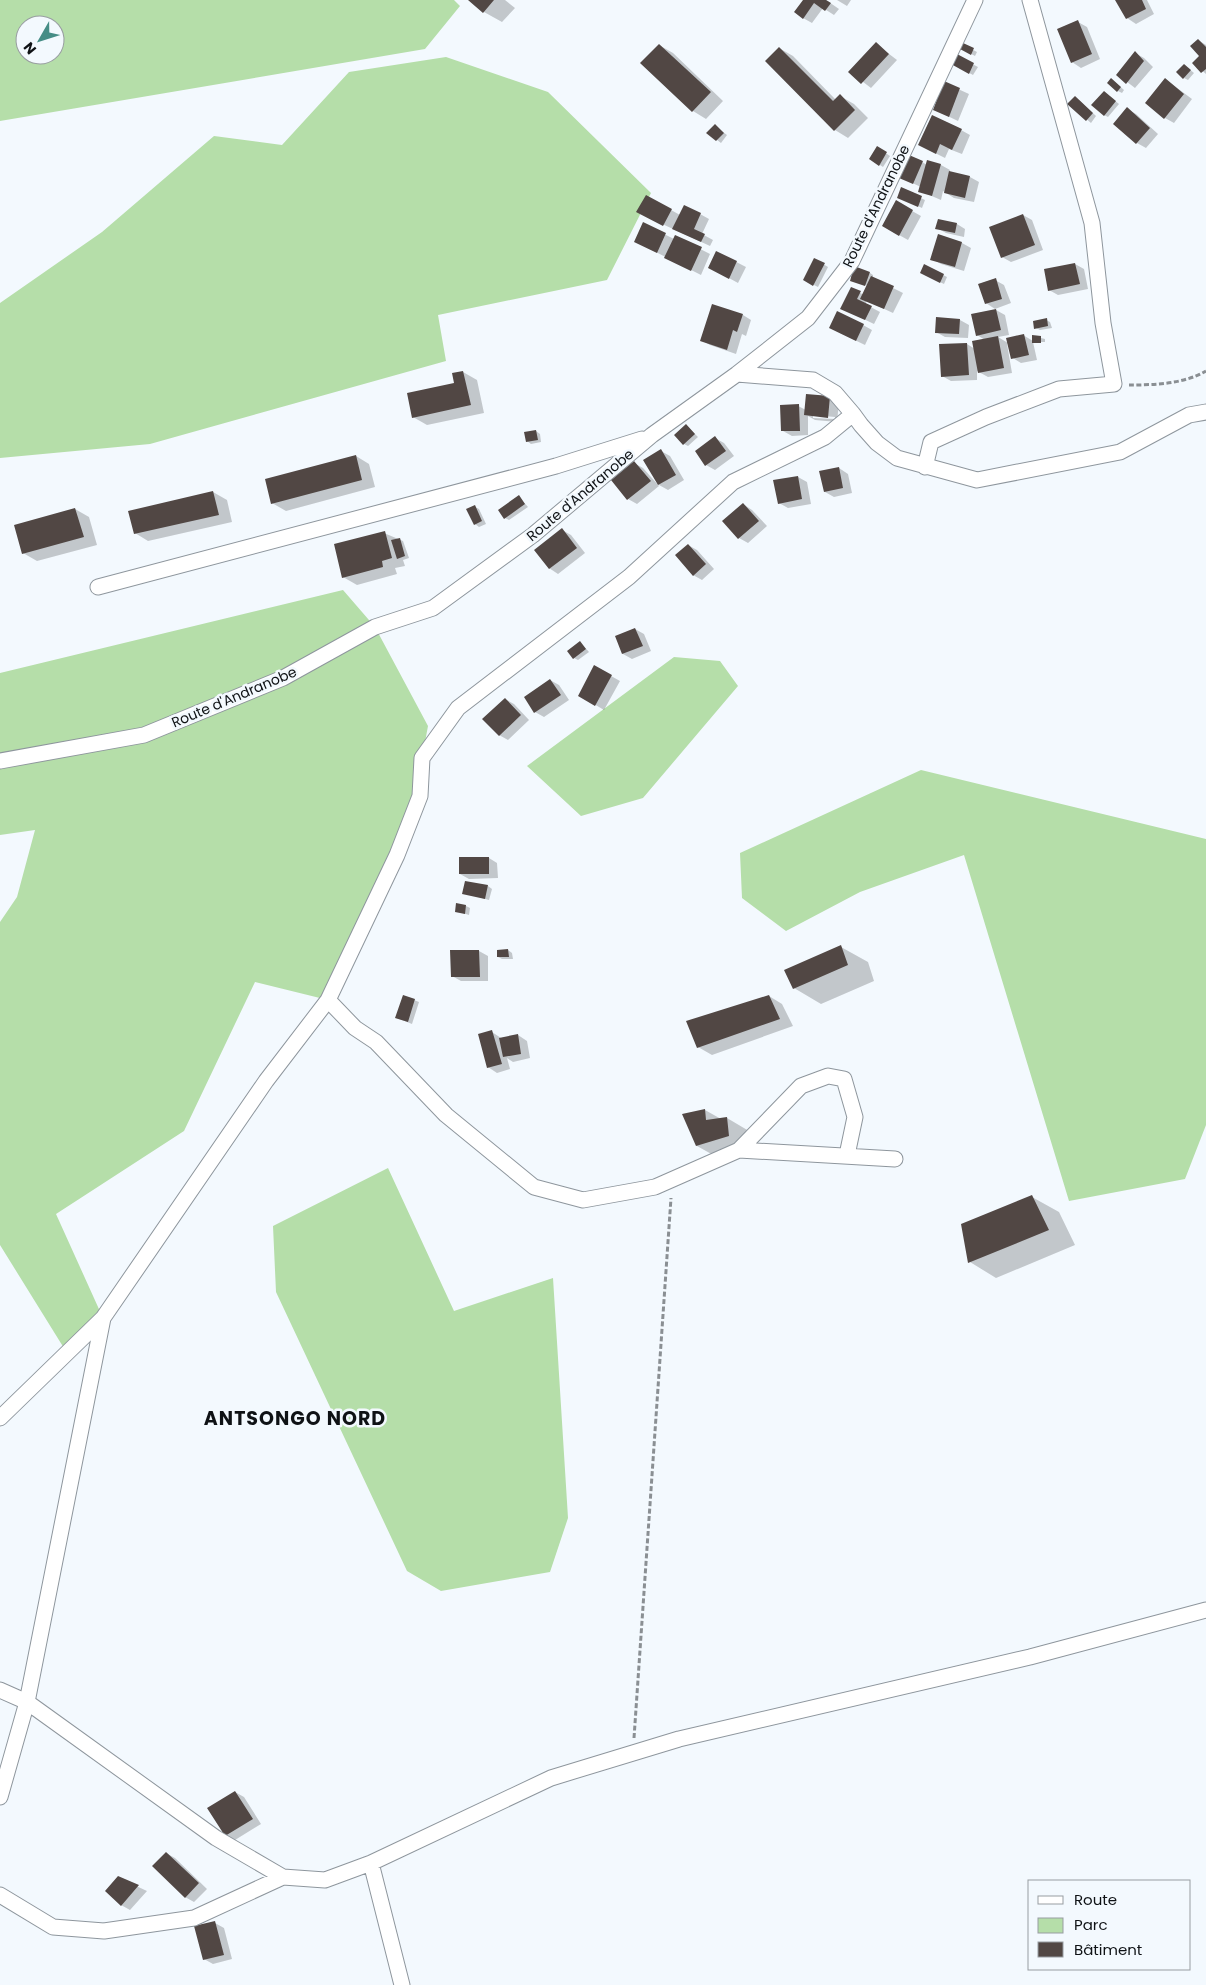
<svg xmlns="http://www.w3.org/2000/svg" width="1206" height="1985" font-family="Poppins,sans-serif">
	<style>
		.green { fill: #b5dea9; fill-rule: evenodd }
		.shadow { fill: #0003; fill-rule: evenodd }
		.building { fill: #514744 }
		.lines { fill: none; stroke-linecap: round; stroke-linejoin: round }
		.minor-casing { stroke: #8e969d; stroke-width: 17 }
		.path { stroke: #8a8f93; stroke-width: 3; stroke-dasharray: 5 2.5; stroke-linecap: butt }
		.minor { stroke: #fff; stroke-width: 15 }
		.labels { text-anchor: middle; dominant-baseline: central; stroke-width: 5; stroke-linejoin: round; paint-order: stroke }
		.street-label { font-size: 14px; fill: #0f1215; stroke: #f3f9fe }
		.district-label { font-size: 19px; font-weight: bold; letter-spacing: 1px; fill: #0f1215; stroke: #f3f9fe }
	</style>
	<rect width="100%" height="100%" fill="#f3f9fe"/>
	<path class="green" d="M0 0H454L460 6 425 49 0 121ZM25 25H55V55H25Z
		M446 57 548 92 651 193 607 280 438 315 446 361 150 444 0 458V303L102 232 214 136 282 145 349 72Z
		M343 590 375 627 428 726 422 758 420 796 328 1000 255 982 184 1131 56 1214 103 1318 67 1353 0 1245V922L17 897 35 830 0 835V673Z
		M674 657 720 661 738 686 643 798 581 816 527 766Z
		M921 770 1206 839V1125L1185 1179 1069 1201 964 855 860 892 786 931 742 898 740 853Z
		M388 1168 454 1311 553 1278 568 1518 550 1572 441 1591 407 1571 276 1292 273 1226Z"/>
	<path class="shadow" d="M470 0H505L515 8 502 22 484 12Z
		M804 0H826L839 9 834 15 823 8 812 23 803 18Z
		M837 0H851L847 6Z
		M1117 0H1147L1154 14 1136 24 1127 18Z
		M1078 22 1087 27 1100 59 1081 68 1072 62Z
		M1198 40 1206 45V74L1193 63 1201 56Z
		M876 44 897 60 871 88 850 72Z
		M659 45 673 53 723 101 706 119 693 111Z
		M964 45 977 52 975 56 962 49Z
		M779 48 793 56 836 100 840 96 854 104 868 118 848 138 835 130Z
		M1135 53 1144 58 1153 67 1135 88 1118 75Z
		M957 56 978 67 973 75 953 64Z
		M1188 68 1194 73 1188 80 1184 78Z
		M1165 79 1192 99 1174 123 1165 118Z
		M1115 82 1124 90 1122 93 1118 91Z
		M945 83 969 94 958 121 935 110Z
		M1108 95 1119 104 1108 117 1104 115Z
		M1079 100 1096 116 1091 123 1069 104Z
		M1127 109 1136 114 1158 134 1146 148 1137 143 1114 124Z
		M715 126 727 135 721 143 708 133Z
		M961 130 970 135 962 154 949 149 945 158 929 150Z
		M878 148 890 156 883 167 871 159Z
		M922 162 927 165H941L950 170 949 172 970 177 979 182 974 202 954 198 943 191 941 200 920 191 921 187 910 182Z
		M902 189 925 200 922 208 903 199Z
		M646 196 680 215 700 214 709 219 702 234 713 240 710 246 647 217Z
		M896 202 921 216 908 240 883 226Z
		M1023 215 1032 220 1043 250 1011 262 1002 257Z
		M644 224 674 239 675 236 710 254 701 275 644 246Z
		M957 224 965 229 964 237 946 233 937 228Z
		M939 236 962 243 971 248 964 271 941 264 932 259Z
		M717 252 746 267 738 283 718 272Z
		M815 259 828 267 818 287 804 280Z
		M1075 264 1084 269 1088 289 1058 295 1049 290Z
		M870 273 873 275V278L903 293 893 313 867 301 865 304 880 312 874 324 851 313V288L864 295 871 287 854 281Z
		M925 275H943L947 277 944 284Z
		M995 280 1004 285 1011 303 995 309 986 303Z
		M996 310 1005 315 1009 335 998 337 1008 343 1007 344 1012 373 988 377 977 371V380L951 381 942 376 967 344 975 349 985 340 977 335Z
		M743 315 751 320 746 336 742 334 736 354 710 345 701 340Z
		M960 320 969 325 968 338 945 337 936 332Z
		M1046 320 1050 322 1052 328 1040 330 1036 328Z
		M863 325 872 330 865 345 840 333Z
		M1023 335 1033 341V336L1045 339V342H1036V343L1033 342 1037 360 1021 363 1013 358Z
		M463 372 477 380 484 413 427 425 413 417 456 384Z
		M830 397 839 402 837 422 815 420 808 416V435L792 436 783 431 798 406 806 410ZM813 415 835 417V419L813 418Z
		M686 425 698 437 688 446 684 444Z
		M536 431 540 434 541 442 531 444 527 441Z
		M715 438 724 443 734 456 715 470 706 465Z
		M661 451 670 456 684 480 668 490 659 485 645 460Z
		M356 456 369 464 375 487 286 511 272 503Z
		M634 463 643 468 659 486 637 504 628 499 613 481Z
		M839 468 848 474 852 493 834 497 825 492Z
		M798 477 807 482 811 504 788 508 779 503Z
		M213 492 227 500 232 522 148 541 135 533Z
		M519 497 528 507 509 520 505 518Z
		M743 504 752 510 767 526 748 543 739 538 724 521Z
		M475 507 479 509 486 524 479 527 475 524Z
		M75 509 89 517 97 545 37 561 23 553Z
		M562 530 571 535 585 553 558 574 549 568Z
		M384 533 403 541 409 558 403 560 405 566 395 568 397 574 357 585 343 577Z
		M688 545 697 550 714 569 702 580 693 575Z
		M635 629 644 634 651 651 632 659 623 654 617 637Z
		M580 642 589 652 578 660 574 658Z
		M595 667 620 681 604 710 579 695Z
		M550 680 559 685 569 700 544 717 535 712Z
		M505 699 514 704 529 720 508 740 499 735Z
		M489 858 497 863 498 878 469 879 460 874Z
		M488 886 492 889 489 900 464 893Z
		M466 906 470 908 469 915 456 911Z
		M841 947 868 962 874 981 821 1004 794 988Z
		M508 950 512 953 513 959H502L498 957Z
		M479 951 488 956V981H461L452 976Z
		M404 996 419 1002 412 1024 397 1018Z
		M769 996 782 1004 793 1026 712 1055 698 1047Z
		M492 1032 501 1038 518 1035 527 1041 530 1058 513 1062 507 1058 510 1069 497 1073 488 1067Z
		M705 1110 721 1119 727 1118 754 1134 724 1161 697 1146 684 1115Z
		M1032 1197 1059 1212 1075 1245 996 1278 970 1262Z
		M235 1792 244 1797 261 1824 235 1840 226 1835Z
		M166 1853 175 1858 207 1889 194 1902 185 1897Z
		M119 1878 147 1891 130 1910 121 1905Z
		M215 1923 224 1928 232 1959 213 1964 204 1959Z"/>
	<path class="building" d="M468 0H494L483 13Z
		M803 0H826L831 3 825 11 814 3 803 19 794 12Z
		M1115 0H1142L1146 9 1126 19Z
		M1078 20 1092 54 1071 63 1057 29Z
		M1198 39 1206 47V69L1201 73 1192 63 1199 56 1190 46Z
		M876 42 889 54 861 84 848 72Z
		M963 43 974 48 971 55 960 49Z
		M659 44 711 92 692 112 640 63Z
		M779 47 833 101 840 94 855 110 834 131 765 61Z
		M1135 51 1144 61 1126 84 1116 75Z
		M957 54 974 63 969 74 951 64Z
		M1184 64 1191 70 1183 79 1176 72Z
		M1111 78 1121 87 1117 92 1107 83Z
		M1165 78 1184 94 1164 119 1145 103Z
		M944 81 960 88 949 117 933 110Z
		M1104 91 1116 101 1104 116 1091 105Z
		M1075 96 1093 113 1086 121 1067 104Z
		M1127 107 1150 128 1136 144 1113 124Z
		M932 115 962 129 952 150 940 144 936 154 918 145Z
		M715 124 724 133 716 141 706 133Z
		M877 146 887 152 879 166 869 159Z
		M909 155 923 161 913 184 899 178Z
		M927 160 941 164 932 196 918 192Z
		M949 171 970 176 965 198 944 193Z
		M901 187 922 196 918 207 897 198Z
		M646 195 672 209 663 226 636 212Z
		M896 200 913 210 899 236 882 226Z
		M684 205 701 213 694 229 705 234 701 242 672 229Z
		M1023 214 1035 245 1001 258 989 227Z
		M938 219 957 223 955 233 935 229Z
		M643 222 666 233 657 253 634 242Z
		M938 234 962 242 955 267 930 260Z
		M675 235 702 247 691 271 664 258Z
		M716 251 737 261 729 279 708 268Z
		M814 258 825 263 813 286 803 280Z
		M1075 263 1080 284 1048 291 1044 269Z
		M924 264 944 274 940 283 920 273Z
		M854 266 870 272 865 286 850 281Z
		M871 276 894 286 884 309 860 299Z
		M996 278 1002 299 985 304 978 284Z
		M851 287 861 291 857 299 872 306 865 320 840 309Z
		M712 304 743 314 737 332 733 330 727 350 700 341Z
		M996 309 1001 330 976 336 971 314Z
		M837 311 864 324 856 341 829 328Z
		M936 317 960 319 959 334 935 333Z
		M1047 318 1048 326 1034 329 1033 321Z
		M1024 334 1029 355 1011 359 1006 338Z
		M1032 335 1041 336V343H1032Z
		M998 336 1004 368 978 373 972 341Z
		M967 343 969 375 941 377 939 344Z
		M463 371 471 405 412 418 407 393 454 383 452 373Z
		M806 394 830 396 828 418 804 415Z
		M799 404 800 431H781L780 405Z
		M686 424 695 434 683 445 674 435Z
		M536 430 538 440 526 442 524 432Z
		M715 436 726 451 705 466 695 451Z
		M661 449 676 475 658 485 643 460Z
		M356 455 362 480 271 504 265 479Z
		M634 461 651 481 627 500 611 480Z
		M839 467 843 488 824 492 819 471Z
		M798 476 802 499 778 504 773 480Z
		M213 491 219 515 134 534 128 511Z
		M519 495 525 504 504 519 498 510Z
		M743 503 759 521 738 539 722 521Z
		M475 505 482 521 474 525 466 509Z
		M75 508 84 537 22 554 14 525Z
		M562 528 577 548 549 569 534 550Z
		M385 531 392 558 382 561 383 567 342 578 334 544Z
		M400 538 405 556 397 559 391 540Z
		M688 544 706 564 693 576 675 555Z
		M635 628 643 646 622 654 615 636Z
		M580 641 586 649 573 659 567 651Z
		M594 665 612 675 595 706 578 696Z
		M550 679 561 695 534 713 524 697Z
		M505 698 521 715 499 736 482 719Z
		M459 857H489V874H459Z
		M465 881 488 885 485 899 462 894Z
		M456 903 466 905 465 914 455 912Z
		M841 945 848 965 793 989 784 970Z
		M508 949 509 957H497V950Z
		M450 950H479L480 977H451Z
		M403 995 415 999 408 1022 395 1018Z
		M769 995 780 1019 697 1048 686 1021Z
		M492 1030 502 1064 487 1068 478 1034Z
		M518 1034 521 1054 503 1057 499 1038Z
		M705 1109 706 1120 727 1117 729 1136 696 1146 682 1114Z
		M1032 1195 1049 1230 968 1263 961 1224Z
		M235 1791 253 1819 225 1836 207 1808Z
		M166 1852 199 1883 185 1898 152 1866Z
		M118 1876 139 1885 121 1906 105 1891Z
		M215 1921 224 1955 203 1960 194 1926Z"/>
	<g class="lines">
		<defs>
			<path id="minor" d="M853 414 861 425 877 443 897 458 977 480 1120 452 1189 415 1206 412
				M925 467 931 442 986 417 1059 389 1114 384 1103 323 1092 223 1030 0
				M98 587 556 466 642 439
				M0 761 144 735 283 678 375 627 433 608 533 535 652 435 737 374 808 318 852 261 975 0
				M328 1000 355 1028 376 1042 446 1115 534 1187 583 1200 655 1187 739 1150 801 1086 828 1076 844 1079 855 1117 847 1155
				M739 1150 895 1159
				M0 1418 103 1318 266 1081 328 1000 397 855 420 796 422 758 458 708 629 577 733 482 825 437 853 414 835 393 813 380 737 374
				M0 1690 27 1702 216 1838 283 1877 325 1880 371 1863 551 1778 679 1739 1030 1657 1206 1610
				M0 1797 27 1702 103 1318
				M371 1863 402 1985
				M0 1895 53 1927 104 1931 194 1918 283 1877"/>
		</defs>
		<use href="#minor" class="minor-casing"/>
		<path class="path" d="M1129 385C1154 385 1184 384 1206 371
			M634 1738 671 1198"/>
		<use href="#minor" class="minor"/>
	</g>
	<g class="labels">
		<g class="street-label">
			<text transform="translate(876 206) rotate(-64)">Route d'Andranobe</text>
			<text transform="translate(580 495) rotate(-40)">Route d'Andranobe</text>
			<text transform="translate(234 697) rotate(-23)">Route d'Andranobe</text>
		</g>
		<g class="district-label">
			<text x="295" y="1418">ANTSONGO NORD</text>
		</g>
	</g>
	<rect x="1028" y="1880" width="162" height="90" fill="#f3f9fe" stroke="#989da1"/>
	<rect x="1038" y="1896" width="25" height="8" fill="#ffffff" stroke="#989da1"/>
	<text x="1074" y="1905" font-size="15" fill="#0f1215">Route</text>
	<rect x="1038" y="1918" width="25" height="15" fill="#b5dea9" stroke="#989da1"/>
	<text x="1074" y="1930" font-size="15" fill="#0f1215">Parc</text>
	<rect x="1038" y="1942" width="25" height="15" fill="#514744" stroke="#989da1"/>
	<text x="1074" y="1955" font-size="15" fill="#0f1215">Bâtiment</text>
	<g transform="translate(40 40) rotate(231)"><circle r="24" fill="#f3f9fe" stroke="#989da1"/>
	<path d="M0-4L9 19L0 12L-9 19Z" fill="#468d86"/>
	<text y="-8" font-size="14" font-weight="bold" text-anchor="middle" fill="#0f1215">N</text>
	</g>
</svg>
